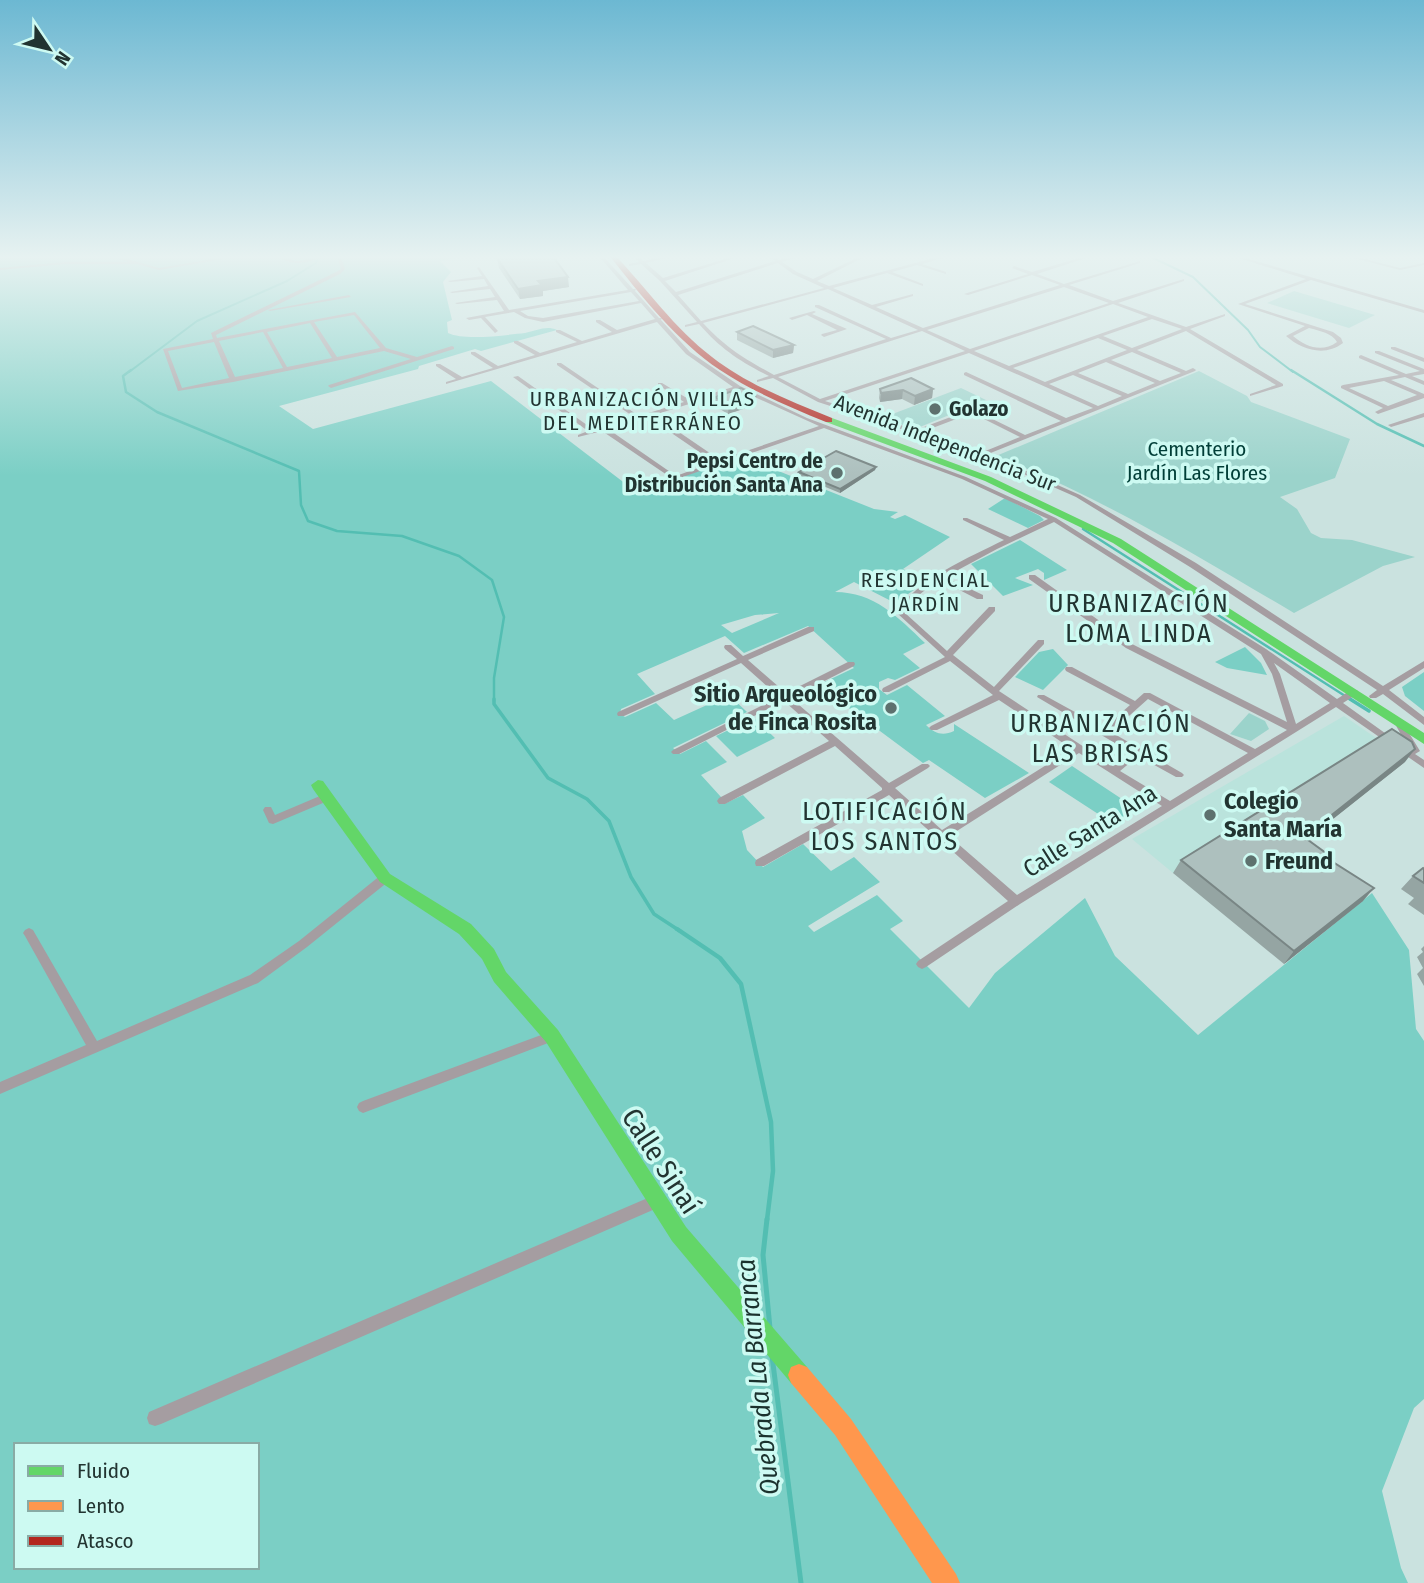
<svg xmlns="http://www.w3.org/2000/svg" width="1424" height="1583" font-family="'Fira Sans Condensed',sans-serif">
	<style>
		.built { fill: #bae3dc }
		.green { fill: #9bd3cb }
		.forest { fill: #7bcfc5; fill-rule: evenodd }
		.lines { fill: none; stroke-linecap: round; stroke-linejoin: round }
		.stream-far4 { stroke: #53beb2; stroke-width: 2 }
		.stream-far3 { stroke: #53beb2; stroke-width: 2.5 }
		.stream-far2 { stroke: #53beb2; stroke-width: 3.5 }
		.stream-far1 { stroke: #53beb2; stroke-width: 4.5 }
		.stream { stroke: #53beb2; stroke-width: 5 }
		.street { fill: #a59da1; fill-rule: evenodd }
		.fast { fill: #63d668; fill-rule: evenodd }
		.slow { fill: #ff974d; fill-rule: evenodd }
		.jam { fill: #b3261e; fill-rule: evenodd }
		.wall { fill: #95a5a3 }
		.shaded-wall { fill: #798685 }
		.building { fill: #adc0be; stroke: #798685; stroke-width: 2 }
		.poi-dot { fill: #5d716e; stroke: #cdfaf2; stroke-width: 2.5 }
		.labels { text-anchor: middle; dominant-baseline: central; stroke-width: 7; stroke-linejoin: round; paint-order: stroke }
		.far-neighbourhood-label { font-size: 21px; letter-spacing: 2px; fill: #223431; stroke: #cdfaf2 }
		.far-poi-label { font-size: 21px; font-weight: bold; fill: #223431; stroke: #cdfaf2; text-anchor: start }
		.far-street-label { font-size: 21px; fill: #223431; stroke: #cdfaf2 }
		.far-park-label { font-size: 21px; fill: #003e37; stroke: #cdfaf2 }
		.poi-label { font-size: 24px; font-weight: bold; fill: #223431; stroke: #cdfaf2; text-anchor: start }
		.street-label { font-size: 24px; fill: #223431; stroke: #cdfaf2 }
		.neighbourhood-label { font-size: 26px; letter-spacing: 2px; fill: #223431; stroke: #cdfaf2 }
		.water-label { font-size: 26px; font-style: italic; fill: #1b322e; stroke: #cdfaf2 }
		.near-street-label { font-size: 28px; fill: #223431; stroke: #cdfaf2 }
	</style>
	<rect width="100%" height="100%" fill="#cae2df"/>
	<path class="built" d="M1344 716 1382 742 1173 873 1132 839Z"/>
	<path class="green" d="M1294 291 1375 315 1349 328 1267 303Z
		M1199 371 1247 396 1251 402 1350 439 1335 478 1280 497 1297 509 1311 533 1321 538 1352 540 1415 557 1383 566 1294 613C1197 556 1101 497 996 456Z
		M961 388 986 400 915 429 882 418Z
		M1249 713 1265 721 1269 729 1251 741 1230 734Z"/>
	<path class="forest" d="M0 255H472L440 261 451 272 443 282 452 320 447 322 448 333C465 341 505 335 525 333 536 331 546 325 557 330L481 351 475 349 419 366 418 369 279 406 313 429 491 381 635 491 743 457 874 509 898 512 890 517 895 519 905 515 950 537 903 569 927 581 895 603 854 582 835 592C874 592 898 617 925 643L903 654 920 668 895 680 888 678 879 682V689L887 695 907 685 945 716 926 725C935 734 943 736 954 731V724L1029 773 985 798 929 760 923 763 818 685 854 668 808 626 744 653 725 636 637 674 655 694 621 709 620 714 625 717 656 703 674 720 729 695 747 712 673 748 680 754 706 741 727 762 701 775 721 797 724 804 743 795 765 818 742 831 747 850 763 867 803 844 831 871 854 857 880 882 808 926 814 932 877 895 903 921 890 929 969 1008 995 973 1085 898 1115 956 1198 1035 1372 893 1409 950 1416 1029 1424 1041V1399L1414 1408 1382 1491 1401 1568 1408 1583H0ZM779 613 732 633 721 625 755 615ZM16 1445H257V1567H16Z
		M1005 498 1040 516 1044 520 1028 528 988 509Z
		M1020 540 1067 570 1044 580V573L1038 569 1015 578 1033 585 1003 596 971 564Z
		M1245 647 1261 663 1267 675 1227 668 1215 662Z
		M1053 649 1068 665 1043 690 1015 677 1039 652Z
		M1424 672V711L1405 696 1402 687Z
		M754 718 775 738 737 757 716 736Z
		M1072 766 1137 809 1112 823 1049 782Z"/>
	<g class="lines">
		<path class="stream-far4" d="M1147 255 1193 277 1248 330 1260 347 1293 372
			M129 372 197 321 287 281 316 263 318 255"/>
		<path class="stream-far3" d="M131 370 123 376 126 392 157 412 299 471 301 505 308 521 337 531 402 536 459 556 492 580 504 617 494 678V701
			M1291 370 1377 424 1424 446
			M1083 529 1353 701"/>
		<path class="stream-far2" d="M494 699V704L548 778 587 799 609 821 631 877 654 914 680 931
			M1350 699 1369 711"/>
		<path class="stream-far1" d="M677 929 720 958 741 984 771 1122 773 1171 767 1220"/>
		<path class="stream" d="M767 1219 763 1255 770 1328
			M772 1356 801 1583"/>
		<path class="street" d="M107 255H113L159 268 237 255H246L159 270 137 264H65L0 270V268L65 262H128Z
			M275 255C283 255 289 261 297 261 307 261 315 255 325 255 308 264 291 267 275 255Z
			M341 255H345L342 259 345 269 340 274 216 335 217 338 355 312 386 348 417 357 452 346 454 347V349L331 388 328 386 329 385 411 359 384 351 233 382 178 391 163 349 213 339 211 333 336 272 341 269 338 259ZM354 315 380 348 337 357 314 322ZM310 323 332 358 287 367 267 332ZM263 332 283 368 235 377 219 341ZM214 342 229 378 182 388 168 351Z
			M598 255H602L633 289H636L635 291 659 318H662L661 320 690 352 740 386 807 418 966 477 1056 518 1266 649 1337 699 1351 690H1357L1358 692 1357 694 1343 703 1410 751 1394 722 1398 719 1401 720 1420 751 1415 754 1424 760V768L1336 707 1020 904 926 967 922 969 918 967 916 964 918 961 1008 901 940 840 936 839 935 836 889 795 764 866H756L755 863 756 860 882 790V788L835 746 725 804H719L717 801 719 798 829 741 784 701 679 754H673L671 752 673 750 779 697 741 663 624 716H618L617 714 618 712 737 659 725 649 724 647 725 645H731L743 656 808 627H814V631L748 660 786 693 848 662H854L855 664 854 666 791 698 889 783 922 764H928L930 766 928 768 895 788 942 830 1072 749 999 700 937 730H931L929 728 931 726 993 695 950 661 889 692H883L882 690 883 688 945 657 897 613C913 581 972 556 1004 540L963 520V518H967L1010 537 1048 519 962 479 824 428 677 479H673L602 431 578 437V435L588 431 513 377 518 376 594 430 634 417 557 365V363H561L639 416 684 402 658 385V383H662L690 400 733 387 686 354 657 322 446 384V382L456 379 436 366V364H440L462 377 493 368 471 354V352H475L498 366 535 355 514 343V341H518L540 353 577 342 556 332V330H560L582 341 612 332 596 322V320H600L617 330 655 319 641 303 543 322 525 318 514 312 485 317 498 331 495 333 481 318 469 320 466 318 504 311 497 300 457 304 455 303 495 297 490 289 452 293 450 292 488 286 484 279 450 282 448 281 482 276 477 268 479 267 509 310 628 290ZM631 292 639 301 543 318 528 316 520 311ZM737 389 819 426 720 460 654 415ZM648 417 714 462 676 476 608 429ZM1054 522 1261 654 1272 674 1287 722 1132 644 1035 575H1029V579L1126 648 1287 730 1255 749 1150 693H1144L1135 701 1072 667H1066L1065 669 1066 671 1130 705 1104 728 1044 695H1038L1037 697 1130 752 1113 766 999 691 1044 644V640H1038L994 687 953 655 995 611V607H989L947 651 905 613C912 598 926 589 940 580L977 599H983V595L945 577 997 549ZM1274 663 1330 703 1296 724 1280 674ZM1148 699 1248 753 1170 801 1120 771 1138 756 1176 777H1182L1184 775 1182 773 1111 732ZM1079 753 1162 806 1017 895 949 836Z
			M632 255H636L643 261 670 255H677L646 263 663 278 738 255H744L665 281 676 292 775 261 767 255H772L779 260 797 255H803L782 262 797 272 813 279 863 255H868L817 281 829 286 945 255H952L922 264 946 272V274L917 265 892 272 923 284V286L887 273 833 288 872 305 913 294V296L876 307 923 328 1060 285 1032 275 968 295 964 294 1028 274 1012 268 1014 266 1032 272 1089 255H1095L1037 274 1064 284 1140 261V263L1069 285 1113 301 1184 279V281L1118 303 1186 327 1225 314V316L1190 329 1283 384V386L1250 396V394L1276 385 1186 331 1137 350 1186 371 1193 368 1196 370 1195 371 988 454 1080 495 1196 563 1383 686 1424 661V668L1389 690 1424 717V725L1383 694 1376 698H1370L1369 696 1377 690 1190 567 1076 497 981 455 818 402 773 378 757 382V380L769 376C739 361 721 349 699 324L685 327V325L697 322 660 281 641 264 629 266V264L639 262ZM778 263 793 274 824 288 701 321 678 295ZM1064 287 1109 303 970 349 927 330ZM828 289 918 330 891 338 819 305H815V307L886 339 774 375C745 359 726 348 703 323ZM1113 304 1148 317 1009 366 974 351ZM1152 319 1182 329 1132 348 1103 336ZM922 331 965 351 820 399 778 377ZM1098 338 1127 350 1045 382 1013 368ZM1132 352 1181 373 1160 381 1111 360ZM969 353 1093 408 1066 418 966 372 964 373V375L1061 421 1025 435 972 409 916 430 825 401ZM1106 362 1155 383 1128 394 1078 373ZM1073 375 1122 396 1098 406 1049 384ZM972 413 1020 437 983 452 922 432Z
			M1229 255H1235L1424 310V313L1311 280 1245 304 1333 332 1341 338 1343 343C1325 357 1302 350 1286 336L1305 326 1238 304 1306 279ZM1309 328C1320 331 1332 333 1337 342 1322 353 1306 347 1293 336Z
			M1286 255H1293L1287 257 1285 256Z
			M1342 255H1349L1400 268 1424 263V265L1400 270Z
			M1419 255H1424V257L1419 256Z
			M349 295 351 297 270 311 268 310Z
			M814 311 816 312 812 314 847 329 824 337 821 335 822 334 837 330 807 315 792 320 789 318Z
			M1391 347H1395L1424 358V362L1391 349Z
			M1375 351H1379L1424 369V374L1412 376 1424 381V385L1405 377 1391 380 1424 394V398L1378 414 1375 412 1383 408 1341 388V386L1343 385 1399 375 1359 358V356L1361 355 1406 374 1420 371 1375 353ZM1384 381 1417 395 1388 406 1349 388Z
			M1424 413V417L1391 427 1388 425Z
			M327 793 330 794 332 797 330 800 273 824 269 823 263 810 265 807H271L275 815Z
			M385 874 389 875 390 878 389 881 307 947 258 983 0 1094V1082L86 1045 25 936 23 933 25 930 29 928 33 930 97 1041 250 975 299 941 381 875Z
			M552 1031 556 1032 558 1036 556 1040 363 1113 359 1111 357 1107 359 1103 363 1101Z
			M657 1194 662 1196 664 1201 662 1206 161 1424 155 1426 149 1424 147 1418 149 1412Z"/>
		<path class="fast" d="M826 418H832L991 477 1121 539 1424 733V744L1113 543 985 481 826 422Z
			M318 780 323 781 390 874 471 924 494 949 506 972 558 1030 686 1227 807 1367 810 1375 807 1383 799 1386 791 1383 672 1241 546 1042 494 982 482 959 459 934 380 882 313 789 311 785Z"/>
		<path class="slow" d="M799 1364 807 1367 851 1419 956 1574 960 1583H932L835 1435 791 1383 788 1375 791 1367Z"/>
		<path class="jam" d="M609 255H615C647 289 675 329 712 357 748 385 790 401 832 418V422H826C790 407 753 392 720 370 677 341 641 296 609 255Z"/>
	</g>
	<path class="wall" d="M497 258 569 287 543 291V296L520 299 499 268Z
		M737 332 794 345 793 353 773 358 737 340Z
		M880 389H933L932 398 914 405 902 399 880 402 879 398Z
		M715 397 755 405 728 414 715 406Z
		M876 467 875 470 840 493 799 476V472Z
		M1405 762 1307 839 1333 862 1363 901 1284 964 1173 873 1181 860Z
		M1424 869V915L1408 904 1414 898 1401 889 1413 876Z
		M1424 946V986L1417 974 1423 968 1417 957 1423 952 1421 949Z"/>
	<path class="shaded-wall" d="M568 277 569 287 543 291V296L520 299 518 289 538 281Z
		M794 345 793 353 773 358V350Z
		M933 389 932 398 914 405 915 396Z
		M903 390 902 399 880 402 881 393Z
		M755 396V405L728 414 729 405Z
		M876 467 875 470 840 493V489Z
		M1415 749 1405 762 1294 850 1304 837Z
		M1374 888 1363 901 1284 964 1294 951Z"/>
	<path class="building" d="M519 255H552L568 277 538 281 542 285 518 289 497 258Z
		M753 326 794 345 773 350 737 332Z
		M911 378 933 389 915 396 903 390 881 393 880 389Z
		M741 388 755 396 729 405 715 397Z
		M836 451 876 467 840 489 799 472Z
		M1392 729 1412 742 1415 749 1304 837 1334 859 1333 862 1374 888 1294 951 1181 860Z
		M1423 868 1424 869V883L1413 876Z"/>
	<linearGradient id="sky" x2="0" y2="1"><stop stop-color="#6cb8d2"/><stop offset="0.54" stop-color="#e7f2f1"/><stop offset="1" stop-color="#e7f2f1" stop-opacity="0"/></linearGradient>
	<rect width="1424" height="476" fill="url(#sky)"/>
	<g class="poi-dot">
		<circle cx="935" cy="409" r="7"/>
		<circle cx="837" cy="473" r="7"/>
		<circle cx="891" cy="708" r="7"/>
		<circle cx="1210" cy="815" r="7"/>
		<circle cx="1251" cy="861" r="7"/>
	</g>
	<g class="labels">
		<g class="far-neighbourhood-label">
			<text x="643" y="399">URBANIZACIÓN VILLAS<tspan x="643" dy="24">DEL MEDITERRÁNEO</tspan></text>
			<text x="926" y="580">RESIDENCIAL<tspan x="926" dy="24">JARDÍN</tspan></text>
		</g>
		<g class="far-poi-label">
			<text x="949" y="409">Golazo</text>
			<text x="823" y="461" text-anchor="end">Pepsi Centro de<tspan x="823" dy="24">Distribución Santa Ana</tspan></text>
		</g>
		<g class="far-street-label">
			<text transform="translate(945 443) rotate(21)">Avenida Independencia Sur</text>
		</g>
		<g class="far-park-label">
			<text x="1197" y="449">Cementerio<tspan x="1197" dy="24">Jardín Las Flores</tspan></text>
		</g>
		<g class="poi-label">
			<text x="877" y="694" text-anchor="end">Sitio Arqueológico<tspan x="877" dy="28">de Finca Rosita</tspan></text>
			<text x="1224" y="801">Colegio<tspan x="1224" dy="28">Santa María</tspan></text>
			<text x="1265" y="861">Freund</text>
		</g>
		<g class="street-label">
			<text transform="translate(1090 831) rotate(-32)">Calle Santa Ana</text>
		</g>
		<g class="neighbourhood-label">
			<text x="1139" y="603">URBANIZACIÓN<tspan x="1139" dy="30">LOMA LINDA</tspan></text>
			<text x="1101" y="723">URBANIZACIÓN<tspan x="1101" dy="30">LAS BRISAS</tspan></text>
			<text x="885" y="811">LOTIFICACIÓN<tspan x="885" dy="30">LOS SANTOS</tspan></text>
		</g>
		<g class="water-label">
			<text transform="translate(758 1377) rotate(-96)">Quebrada La Barranca</text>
		</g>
		<g class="near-street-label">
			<text transform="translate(661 1161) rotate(57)">Calle Sinaí</text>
		</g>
	</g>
	<rect x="14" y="1443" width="245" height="126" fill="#cdfaf2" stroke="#89aba5" stroke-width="2"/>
	<rect x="28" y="1466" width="35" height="10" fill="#63d668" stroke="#89aba5" stroke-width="2"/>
	<text x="77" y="1478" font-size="21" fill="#223431">Fluido</text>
	<rect x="28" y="1501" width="35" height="10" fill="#ff974d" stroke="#89aba5" stroke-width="2"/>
	<text x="77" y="1513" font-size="21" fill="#223431">Lento</text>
	<rect x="28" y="1536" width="35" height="10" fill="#b3261e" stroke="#89aba5" stroke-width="2"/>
	<text x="77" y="1548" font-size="21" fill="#223431">Atasco</text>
	<g transform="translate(49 49) rotate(125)" stroke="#cdfaf2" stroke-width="5" paint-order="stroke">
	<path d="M0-5L12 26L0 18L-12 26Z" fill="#223431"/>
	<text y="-10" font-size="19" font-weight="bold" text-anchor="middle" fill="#223431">N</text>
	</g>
</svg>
